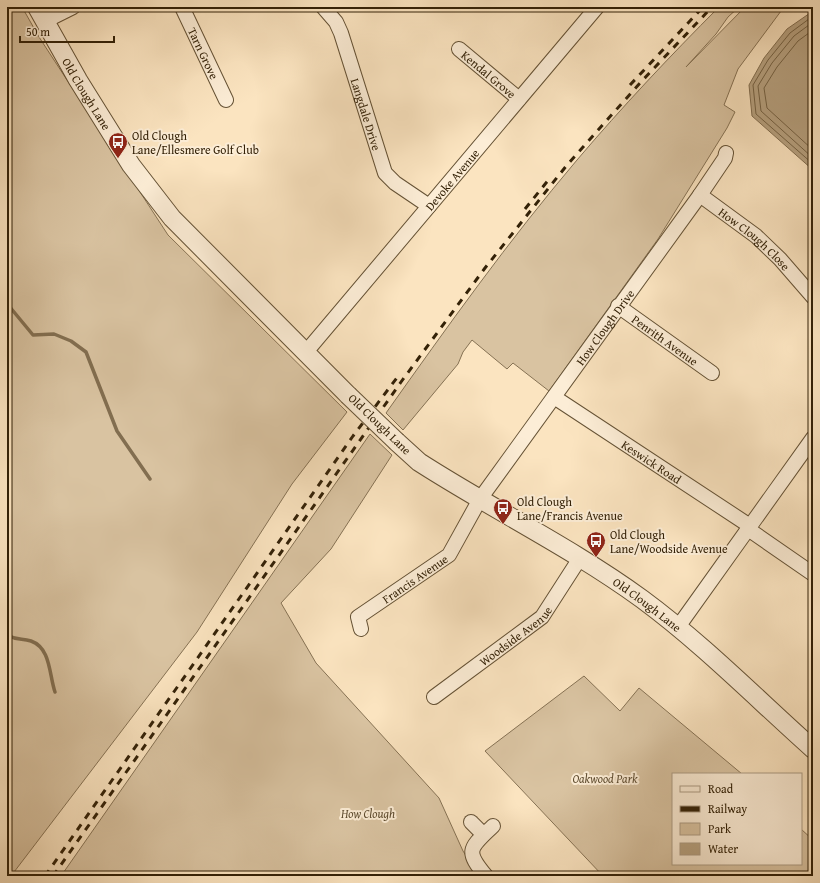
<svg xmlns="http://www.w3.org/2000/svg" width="820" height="883" font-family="'Gentium Book Plus',serif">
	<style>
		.green { fill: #d9c3a1; stroke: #867254 }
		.water { fill: #b7a281; stroke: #826e50 }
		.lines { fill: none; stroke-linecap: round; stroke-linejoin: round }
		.shore { stroke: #756244; stroke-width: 1 }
		.stream { stroke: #826e50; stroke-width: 3.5 }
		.minor-casing { stroke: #655235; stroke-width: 16 }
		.tertiary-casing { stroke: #655235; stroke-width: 20 }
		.minor { stroke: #fcedd6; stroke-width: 14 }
		.tertiary { stroke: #fcedd6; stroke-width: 18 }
		.rail { stroke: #332107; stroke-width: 3; stroke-dasharray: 7 7; stroke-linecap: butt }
		.tertiary-bridge-casing { stroke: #655235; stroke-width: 20; stroke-linecap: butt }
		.tertiary-bridge { stroke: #fcedd6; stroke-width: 18 }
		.labels { text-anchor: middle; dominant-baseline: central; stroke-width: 4; stroke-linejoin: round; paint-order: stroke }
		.street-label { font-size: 12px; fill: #332107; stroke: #fcedd6 }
		.poi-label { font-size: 12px; fill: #332107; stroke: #fcedd6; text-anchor: start }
		.park-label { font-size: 12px; font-style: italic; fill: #5c4a2e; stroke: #fcedd6 }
	</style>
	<rect width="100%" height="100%" fill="#fbe4c0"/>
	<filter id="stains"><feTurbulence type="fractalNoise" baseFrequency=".005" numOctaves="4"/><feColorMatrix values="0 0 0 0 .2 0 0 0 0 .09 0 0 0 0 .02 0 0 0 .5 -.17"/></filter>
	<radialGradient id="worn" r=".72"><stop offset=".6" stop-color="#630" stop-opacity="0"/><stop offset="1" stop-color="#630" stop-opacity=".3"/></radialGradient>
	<path class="green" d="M7 7H22L39 37 168 235 347 412 292 484 197 632 11 876H7Z
		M719 7H739L728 17 716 34 686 67 745 7H784L738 69 724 105 735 112 727 128 658 239 549 391 513 363 507 369 472 340 463 352 458 364 403 430 386 413C447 327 509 240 577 160 622 107 670 56 719 7Z
		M370 434 392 455 331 549 281 603 316 663 439 798 463 851 479 876H61Z
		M584 676 620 711 639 688 742 774H673V864H801V829L813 840V876H603L485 751Z"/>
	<path class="water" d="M813 11V170L752 116 749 85 764 58 787 29Z"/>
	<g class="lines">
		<path class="shore" d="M813 16 790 33 768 60 753 85 756 114 813 164
			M813 22 794 36 772 63 758 86 761 111 813 158
			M813 30 798 41 777 67 764 88 767 108 813 150"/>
		<path class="stream" d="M7 299 9 306 33 335 54 334 71 341 86 352 117 431 150 479
			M7 635C18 641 21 638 31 641 51 648 49 675 55 692"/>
		<defs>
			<g id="minor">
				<path id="s1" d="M182 7 226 100"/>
				<path id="s2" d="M323 7 336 22 341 33 385 173 395 183 429 206"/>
				<path d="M45 21 73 7"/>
				<path id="s3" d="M459 49 519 99"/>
				<path id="s4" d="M700 195 756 236 780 259 813 297"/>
				<path id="s5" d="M618 306 712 373"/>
				<path id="s6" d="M306 352 597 7"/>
				<path id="s7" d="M554 397 750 526"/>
				<path d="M748 529 813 574"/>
				<path d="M678 627 813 438"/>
				<path id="s8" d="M361 629 358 617 449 555 480 499 700 195 725 158 726 153"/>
				<path id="s9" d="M434 697 542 617 580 558"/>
				<path d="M471 822 483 834"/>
				<path d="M486 876C464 850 470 848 493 826"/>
			</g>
			<g id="tertiary">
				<path id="s10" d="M37 7 78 80 131 165 172 218 348 395"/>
				<path id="s11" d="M397 442 419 462C492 509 572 548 642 599 703 644 757 699 813 749"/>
			</g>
		</defs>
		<use href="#minor" class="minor-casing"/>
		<use href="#tertiary" class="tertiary-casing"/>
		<use href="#minor" class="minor"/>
		<use href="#tertiary" class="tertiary"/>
		<path class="rail" d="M630 85 703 7
			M525 209 550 178
			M45 876 353 436 399 375
			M53 876 401 382 485 268 567 165 640 83 712 7"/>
		<defs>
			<path id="tertiary-bridge" d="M348 395 397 442"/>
		</defs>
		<use href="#tertiary-bridge" class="tertiary-bridge-casing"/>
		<use href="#tertiary-bridge" class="tertiary-bridge"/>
	</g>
	<defs>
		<symbol id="bus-pin" viewBox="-11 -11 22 30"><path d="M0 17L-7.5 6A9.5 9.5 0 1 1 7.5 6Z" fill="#8f2418" stroke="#fcedd6"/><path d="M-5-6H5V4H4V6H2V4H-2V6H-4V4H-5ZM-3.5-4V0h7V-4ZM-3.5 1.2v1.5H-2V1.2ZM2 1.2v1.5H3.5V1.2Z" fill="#fff"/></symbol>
	</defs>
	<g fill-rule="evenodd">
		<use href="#bus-pin" x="107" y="131" width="22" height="30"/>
		<use href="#bus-pin" x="492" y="497" width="22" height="30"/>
		<use href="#bus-pin" x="585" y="530" width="22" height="30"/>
	</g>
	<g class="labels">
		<g class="street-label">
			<text stroke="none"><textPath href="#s1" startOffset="51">Tarn Grove</textPath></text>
			<text stroke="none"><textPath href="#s3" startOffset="39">Kendal Grove</textPath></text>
			<text stroke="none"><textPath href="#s10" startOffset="100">Old Clough Lane</textPath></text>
			<text stroke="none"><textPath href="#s2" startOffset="117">Langdale Drive</textPath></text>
			<text stroke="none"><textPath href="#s6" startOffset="226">Devoke Avenue</textPath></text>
			<text stroke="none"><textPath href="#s4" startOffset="70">How Clough Close</textPath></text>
			<text stroke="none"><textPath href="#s8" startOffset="399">How Clough Drive</textPath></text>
			<text stroke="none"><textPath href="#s5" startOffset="58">Penrith Avenue</textPath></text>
			<text transform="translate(380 424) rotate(44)">Old Clough Lane</text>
			<text stroke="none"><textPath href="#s7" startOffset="117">Keswick Road</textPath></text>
			<text stroke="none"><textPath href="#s8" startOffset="81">Francis Avenue</textPath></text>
			<text stroke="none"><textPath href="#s11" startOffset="299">Old Clough Lane</textPath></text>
			<text stroke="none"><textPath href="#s9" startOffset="102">Woodside Avenue</textPath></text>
		</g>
		<g class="poi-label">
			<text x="132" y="135">Old Clough<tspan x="132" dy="14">Lane/Ellesmere Golf Club</tspan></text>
			<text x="517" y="501">Old Clough<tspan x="517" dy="14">Lane/Francis Avenue</tspan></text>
			<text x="610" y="534">Old Clough<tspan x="610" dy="14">Lane/Woodside Avenue</tspan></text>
		</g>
		<g class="park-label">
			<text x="605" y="778">Oakwood Park</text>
			<text x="368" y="813">How Clough</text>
		</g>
	</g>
	<rect width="820" height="883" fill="none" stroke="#fbe4c0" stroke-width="24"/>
	<rect x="8" y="8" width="804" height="867" fill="none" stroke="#332107" stroke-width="2"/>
	<rect x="12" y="12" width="796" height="859" fill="none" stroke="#332107"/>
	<rect x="672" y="773" width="130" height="92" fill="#fcedd6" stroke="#ac9b83"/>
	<rect x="680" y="786" width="20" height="6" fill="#fcedd6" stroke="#ac9b83"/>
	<text x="708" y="793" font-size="12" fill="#332107">Road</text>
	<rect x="680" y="806" width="20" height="6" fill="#332107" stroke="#ac9b83"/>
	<text x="708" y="813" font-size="12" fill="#332107">Railway</text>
	<rect x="680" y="823" width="20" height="12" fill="#d9c3a1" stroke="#ac9b83"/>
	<text x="708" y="833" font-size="12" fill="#332107">Park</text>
	<rect x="680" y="843" width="20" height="12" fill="#b7a281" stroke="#ac9b83"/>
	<text x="708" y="853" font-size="12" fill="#332107">Water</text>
	<path d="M20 36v6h94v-6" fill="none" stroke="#332107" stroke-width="2"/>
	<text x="26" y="36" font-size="12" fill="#332107" stroke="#fcedd6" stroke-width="3" paint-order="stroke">50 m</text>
	<rect width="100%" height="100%" filter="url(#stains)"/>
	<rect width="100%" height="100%" fill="url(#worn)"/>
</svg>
